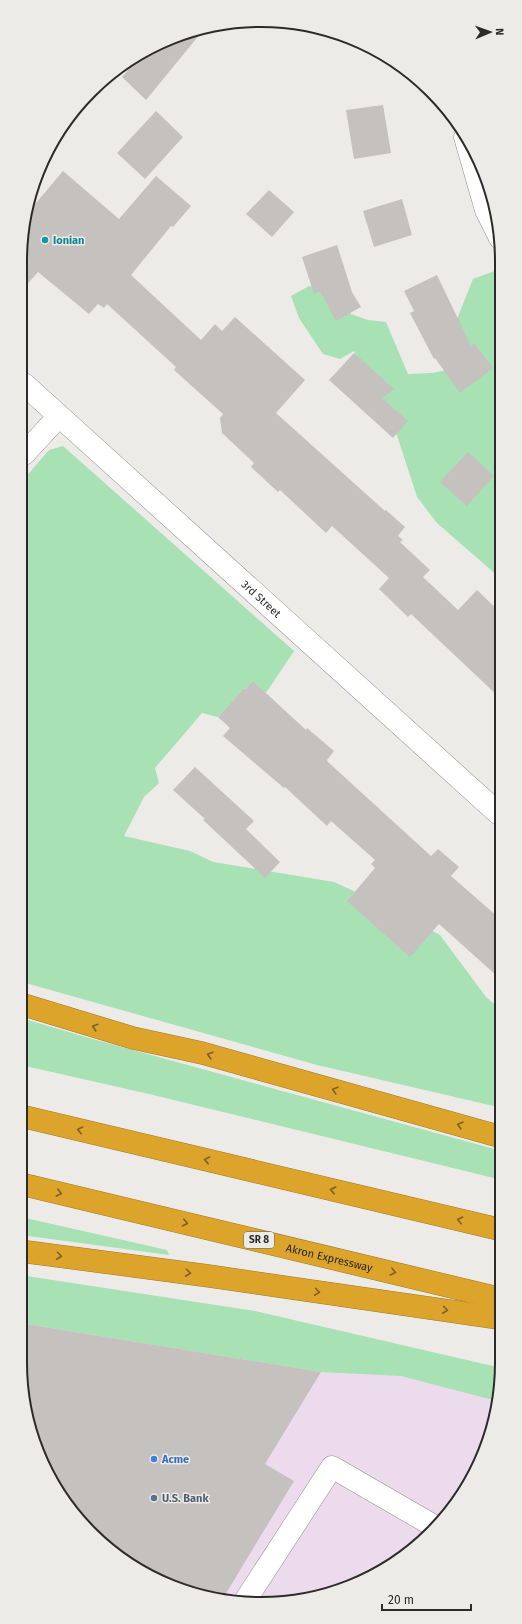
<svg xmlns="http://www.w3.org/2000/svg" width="522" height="1624" font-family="'Fira Sans',sans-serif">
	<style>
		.commercial { fill: #ecdbed }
		.green { fill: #a7e1b4 }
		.building { fill: #c5c1be }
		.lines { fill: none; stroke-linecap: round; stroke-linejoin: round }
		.minor-casing { stroke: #92908d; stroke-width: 23 }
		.highway-casing { stroke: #9e7a2b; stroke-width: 23 }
		.minor { stroke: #fff; stroke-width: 22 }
		.highway { stroke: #dca42b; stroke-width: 22 }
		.oneway { stroke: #7b612a }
		.culture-dot { fill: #0f9aa8; stroke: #edebe7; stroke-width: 1.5 }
		.shop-dot { fill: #3f7fe0; stroke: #edebe7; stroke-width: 1.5 }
		.service-dot { fill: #5c6f8a; stroke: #edebe7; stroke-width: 1.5 }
		.labels { text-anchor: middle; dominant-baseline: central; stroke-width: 3; stroke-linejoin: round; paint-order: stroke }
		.shield { fill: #edebe7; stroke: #666563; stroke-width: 1 }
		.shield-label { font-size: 10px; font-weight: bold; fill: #2c2b2a }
		.culture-label { font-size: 11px; font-weight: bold; fill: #0d838f; stroke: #edebe7; text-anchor: start }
		.street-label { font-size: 11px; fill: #2c2b2a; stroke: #edebe7 }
		.shop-label { font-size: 11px; font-weight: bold; fill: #366cbe; stroke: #edebe7; text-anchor: start }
		.service-label { font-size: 11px; font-weight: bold; fill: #4e5e75; stroke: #edebe7; text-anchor: start }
		.rim { fill: none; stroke: #2c2b2a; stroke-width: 2 }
	</style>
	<rect width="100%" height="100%" fill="#edebe7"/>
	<path class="commercial" d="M20 1310 497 1393V1410L462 1497 408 1554 324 1596 230 1602 154 1579 80 1522 38 1455Z"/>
	<path class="green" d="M500 269 499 577 437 523 417 497 393 423 354 351 340 359 323 354 299 318 291 296 309 286 321 288 336 298 351 314 368 320 386 322 408 374 432 373 462 367 457 319 473 279Z
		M63 446 294 651 266 693 253 682 246 689 244 688 218 717 202 713 155 768 159 783 144 797 124 836 190 851 213 862 334 882 382 904 440 935 486 997 498 1007V1107L317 1065 22 982 24 479 49 450Z
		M21 1018 89 1038 498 1150V1179L149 1094 21 1065Z
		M21 1217 167 1250 169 1255 21 1235Z
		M20 1275 255 1311 497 1367V1401L401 1376 321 1372 20 1323Z"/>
	<path class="building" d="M205 28 146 100 122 77 143 54Z
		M383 105 391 153 354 159 346 110Z
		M156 111 183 137 145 179 117 153Z
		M63 171 119 219 156 176 191 206 173 227 171 226 131 275 201 340 215 324 222 331 235 317 305 380 276 413 385 511 386 510 405 527 398 536 403 540 400 542 430 570 423 577 458 610 477 590 499 611V697L411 614 408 617 379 589 389 578 332 526 326 533 280 490 278 492 251 467 254 463 222 433 220 418 223 414 174 370 176 367 107 304 104 308 98 304 89 314 38 272 24 288 25 216Z
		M269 190 294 212 272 237 246 214Z
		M402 199 412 235 374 247 363 211Z
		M337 245 352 292 361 307 336 321 320 291 314 294 302 257Z
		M437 275 471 346 474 343 493 368 460 393 435 358 434 359 410 313 414 311 404 291Z
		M354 353 394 389 382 398 408 421 393 438 329 380Z
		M468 452 494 476 467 506 440 482Z
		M253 681 306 730 307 728 334 751 327 760 328 762 431 856 438 849 459 867 451 876 498 917V977L439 924 410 957 347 901 375 868 371 864 375 860 331 821 327 826 285 787 284 788 223 736 230 728 218 717 244 688 246 689Z
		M195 767 254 821 246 829 280 862 265 878 203 820 205 819 173 790Z
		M20 1323 321 1372 265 1464 294 1481 222 1600 154 1579 80 1522 38 1455 20 1363Z"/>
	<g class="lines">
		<defs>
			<g id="minor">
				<path d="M465 137 486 210 500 238"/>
				<path id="s1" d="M24 384 499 814"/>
				<path d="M24 454 59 416"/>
				<path d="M245 1601 332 1467 434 1526"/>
			</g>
			<g id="highway">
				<path d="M21 1004 133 1038 202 1053 498 1136"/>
				<path d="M21 1116 498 1229"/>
				<path id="s2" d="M21 1184 498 1298"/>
				<path d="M20 1251 209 1276 498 1318"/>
			</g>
		</defs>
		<use href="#minor" class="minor-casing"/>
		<use href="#highway" class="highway-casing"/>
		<use href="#minor" class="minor"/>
		<use href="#highway" class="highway"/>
	</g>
	<defs><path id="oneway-chevron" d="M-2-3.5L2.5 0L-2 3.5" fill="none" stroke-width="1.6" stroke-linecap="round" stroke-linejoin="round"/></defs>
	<g class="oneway">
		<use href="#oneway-chevron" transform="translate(95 1027) rotate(-163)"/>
		<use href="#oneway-chevron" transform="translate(210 1055) rotate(-164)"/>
		<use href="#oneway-chevron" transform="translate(335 1090) rotate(-164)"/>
		<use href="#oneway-chevron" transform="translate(460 1125) rotate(-164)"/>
		<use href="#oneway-chevron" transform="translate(80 1130) rotate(-167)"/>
		<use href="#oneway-chevron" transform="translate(207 1160) rotate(-167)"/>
		<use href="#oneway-chevron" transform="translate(333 1190) rotate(-167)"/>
		<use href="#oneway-chevron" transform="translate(59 1193) rotate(13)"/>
		<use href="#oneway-chevron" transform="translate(460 1220) rotate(-167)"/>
		<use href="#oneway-chevron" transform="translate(185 1223) rotate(13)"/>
		<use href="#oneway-chevron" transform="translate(59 1256) rotate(7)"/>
		<use href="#oneway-chevron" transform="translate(393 1272) rotate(14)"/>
		<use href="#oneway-chevron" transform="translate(188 1273) rotate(7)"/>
		<use href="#oneway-chevron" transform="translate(317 1292) rotate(8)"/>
		<use href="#oneway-chevron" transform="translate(445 1310) rotate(8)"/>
	</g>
	<circle class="culture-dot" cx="45" cy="240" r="4"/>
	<circle class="shop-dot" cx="154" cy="1459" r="4"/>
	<circle class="service-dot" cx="154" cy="1498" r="4"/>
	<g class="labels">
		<rect class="shield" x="244" y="1232" width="30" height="16" rx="3"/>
		<g class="shield-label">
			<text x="259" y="1240">SR 8</text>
		</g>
		<g class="culture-label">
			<text x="53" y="240">Ionian</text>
		</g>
		<g class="street-label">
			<text stroke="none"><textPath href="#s1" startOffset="320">3rd Street</textPath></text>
			<text stroke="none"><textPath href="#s2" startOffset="317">Akron Expressway</textPath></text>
		</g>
		<g class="shop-label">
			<text x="162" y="1459">Acme</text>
		</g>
		<g class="service-label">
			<text x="162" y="1498">U.S. Bank</text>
		</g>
	</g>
	<path d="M0 0H522V1624H0ZM261 27H261A234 234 0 0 1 495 261V1363A234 234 0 0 1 261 1597H261A234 234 0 0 1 27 1363V261A234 234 0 0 1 261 27Z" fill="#edebe7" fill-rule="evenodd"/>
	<path class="rim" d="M261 27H261A234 234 0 0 1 495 261V1363A234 234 0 0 1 261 1597H261A234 234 0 0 1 27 1363V261A234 234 0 0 1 261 27Z"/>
	<g transform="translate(490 32) rotate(88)" stroke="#edebe7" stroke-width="3" paint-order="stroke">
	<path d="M0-3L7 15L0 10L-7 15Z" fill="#2c2b2a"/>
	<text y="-6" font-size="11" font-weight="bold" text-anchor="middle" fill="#2c2b2a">N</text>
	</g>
	<path d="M382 1604v6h89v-6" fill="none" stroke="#2c2b2a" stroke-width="2"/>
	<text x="388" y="1604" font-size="12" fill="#2c2b2a" stroke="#edebe7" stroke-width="3" paint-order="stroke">20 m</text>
</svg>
